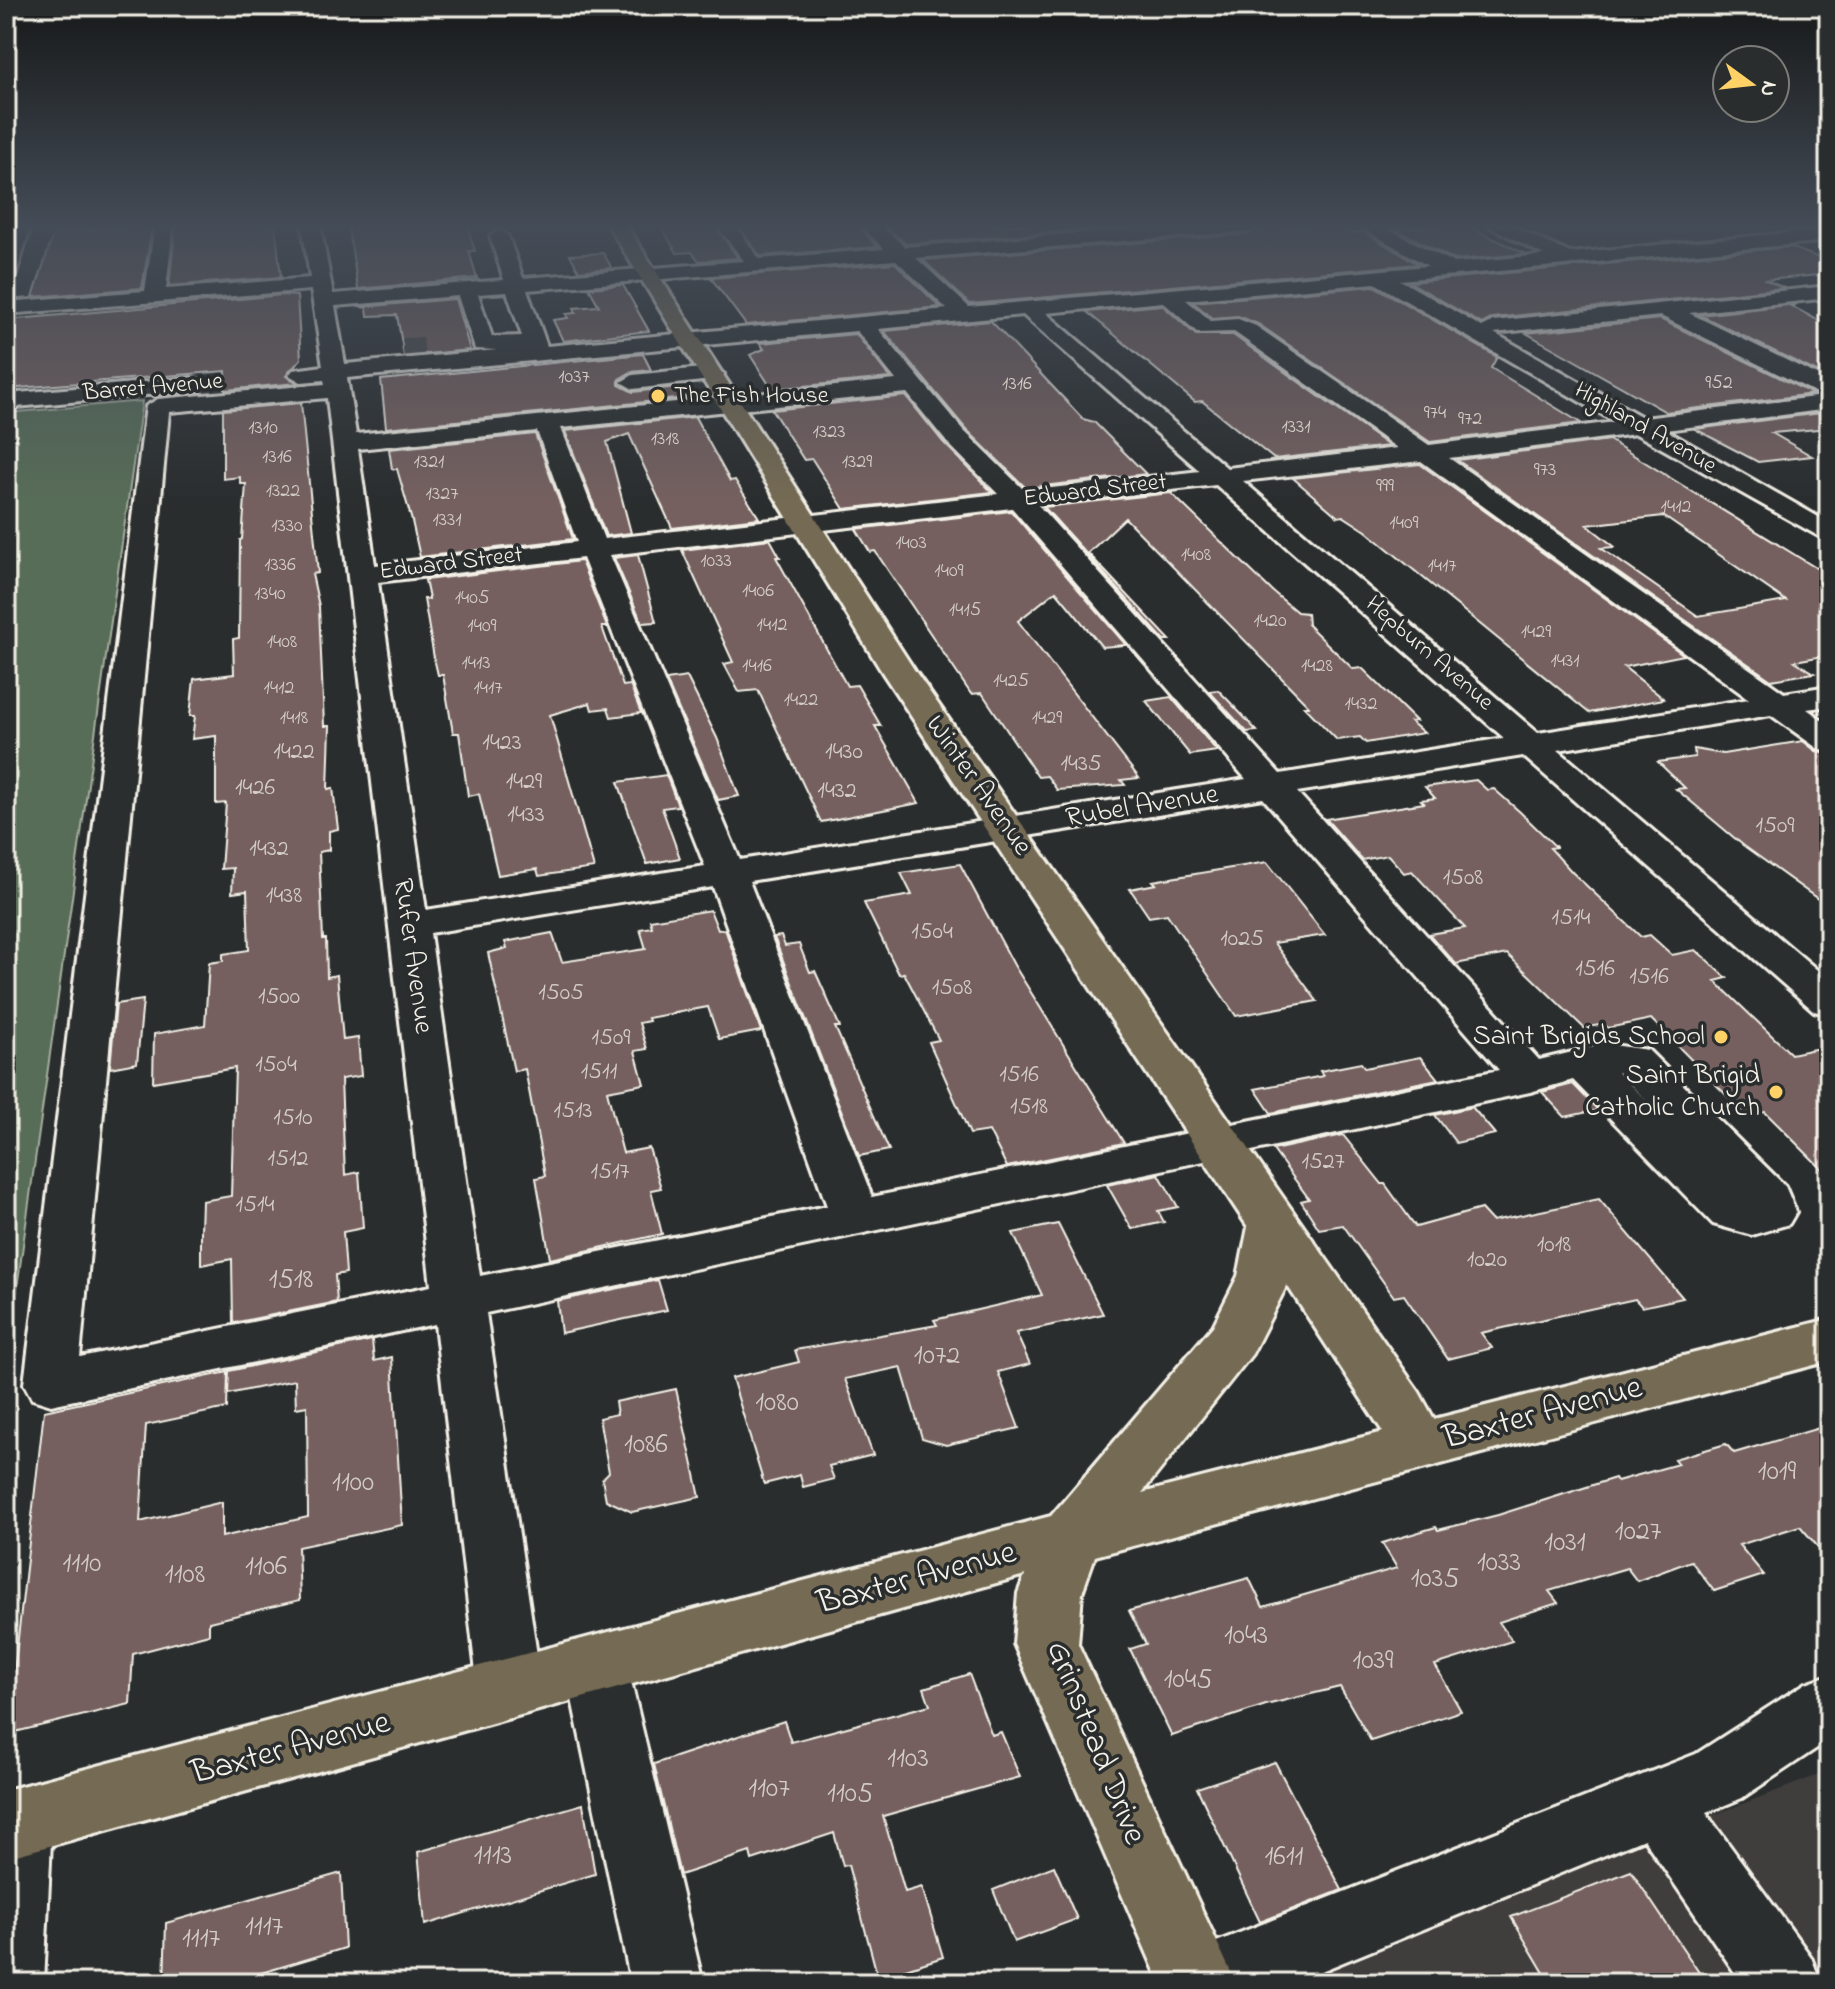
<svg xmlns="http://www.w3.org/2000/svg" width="1835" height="1989" font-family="'Indie Flower',sans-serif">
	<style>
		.built { fill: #403d3c }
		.green { fill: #596d58; stroke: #a6afa0; stroke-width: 2 }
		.building { fill: #74615e; stroke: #f4f1e8; stroke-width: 2; fill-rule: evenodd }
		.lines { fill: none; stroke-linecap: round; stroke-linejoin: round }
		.minor-tunnel { stroke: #484a4a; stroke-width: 21; stroke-dasharray: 21 10; stroke-linecap: butt }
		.minor-casing { stroke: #f4f1e8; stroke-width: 6 }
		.major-casing { stroke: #f4f1e8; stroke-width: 6 }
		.minor { fill: #2a2d2e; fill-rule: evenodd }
		.major { fill: #746b52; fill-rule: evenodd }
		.poi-dot { fill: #ffd166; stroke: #2a2d2e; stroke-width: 3 }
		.labels { text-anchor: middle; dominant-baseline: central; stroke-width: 7; stroke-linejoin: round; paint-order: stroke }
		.far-number-label { font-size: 20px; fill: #d4cdc6 }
		.far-street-label { font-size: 24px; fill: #f4f1e8; stroke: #2a2d2e }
		.far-poi-label { font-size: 24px; fill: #f4f1e8; stroke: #2a2d2e; text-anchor: start }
		.number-label { font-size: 24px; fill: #d4cdc6 }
		.street-label { font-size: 28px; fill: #f4f1e8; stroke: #2a2d2e }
		.poi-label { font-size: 28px; fill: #f4f1e8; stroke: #2a2d2e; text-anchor: end }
		.near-number-label { font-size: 28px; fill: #d4cdc6 }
		.near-street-label { font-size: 34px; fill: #f4f1e8; stroke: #2a2d2e }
	</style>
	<rect width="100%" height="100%" fill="#2a2d2e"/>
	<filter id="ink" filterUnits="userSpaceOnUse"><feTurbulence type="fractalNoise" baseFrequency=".0125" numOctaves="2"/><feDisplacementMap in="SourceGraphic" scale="16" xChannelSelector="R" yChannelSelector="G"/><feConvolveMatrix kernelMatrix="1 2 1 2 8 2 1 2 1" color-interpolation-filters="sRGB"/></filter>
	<g filter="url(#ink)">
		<path class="built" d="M1829 1771V1983H1291L1288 1976Z"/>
		<path class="green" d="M142 401 6 1366V413Z"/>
		<path class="building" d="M176 225H275L281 277 169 286Z
			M348 225H467L475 251H469L477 278 358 289Z
			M660 225H714L738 258 699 261 692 252 677 253Z
			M738 225H858L877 247 760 256Z
			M884 225H1149L906 244Z
			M1314 225H1339L1354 233 1363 232 1418 264 970 304 923 260 1249 234 1256 230Z
			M1465 225 1526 254 1455 260 1395 229Z
			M152 226 142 288 33 297 54 232Z
			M1791 247 1829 262V274L1766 280 1784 288 1493 318 1482 324 1410 282Z
			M603 253 612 268 579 271 570 255Z
			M895 263 940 307 746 325 711 278Z
			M623 285 649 331 563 341 553 320 568 318 566 314 576 313 574 308 599 306 589 288Z
			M1374 286 1497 357 1491 368 1581 423 1430 442 1258 324 1238 316 1212 318 1193 302Z
			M283 295 297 296 301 359 286 376 298 383 225 390 226 371 6 389V320Z
			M455 299 470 350 404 356 397 315 368 316 367 308 361 307Z
			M1797 304 1791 306 1829 326V378L1700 315Z
			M1162 305 1196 335H1233L1389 446 1274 459 1202 401 1195 402 1087 312Z
			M1660 319 1813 394 1666 412 1526 333Z
			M991 321 1083 419 1094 422 1146 474 1026 488 965 428 884 331Z
			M856 334 890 378 772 389 750 355 764 349 760 343Z
			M643 354 651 370 631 372 619 379V385L633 392 677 387 686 398 386 428 381 380Z
			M906 396 943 442 992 492 844 509 812 459 804 460 772 410Z
			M301 403 318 573 312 574 319 606 324 726H330L328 789 333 788 338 829 329 831V850L319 852 323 939H326L327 977 337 975 343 1040 358 1038 361 1076 341 1079 345 1175 359 1172 363 1228 343 1232 346 1273 335 1275 337 1302 233 1323 232 1259 201 1265V1231L202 1201 231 1196 235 1068 153 1082 154 1034 205 1025 209 963 223 961V954L249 950 247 891 232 893 233 868 221 869 226 803 216 804V736L192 739 195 716H190L194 679 234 674 233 639 239 638 240 540 242 539 246 484H240V477L223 479V410Z
			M1829 412V428L1772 433 1812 456 1758 462 1695 429Z
			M695 417 730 481 735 480 759 518 672 528 629 434 607 442 631 533 606 536 565 431Z
			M535 434 573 539 420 557 412 521 397 469H392L389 449Z
			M1609 440 1829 576V655L1795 661 1814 673 1771 680 1457 460ZM1663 516 1786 601 1698 616 1601 548 1615 547 1587 525Z
			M1420 464 1684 655 1624 667 1664 699 1589 713 1366 531 1343 516 1338 517 1293 478Z
			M1171 493 1272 591 1297 612 1307 613 1308 625 1353 669 1362 668 1416 721 1411 722 1424 733 1366 743 1360 737 1337 740 1304 706H1309L1125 518 1088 553 1170 640H1164L1044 507Z
			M1011 511 1126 645 1102 647 1056 591 1018 621 1139 778 1121 780 1125 785 1057 790 1047 776 1038 777 982 693 971 694 875 551 870 552 856 529Z
			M770 539 780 557H776L847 686 857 685 881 726H875L919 803 821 822 758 690 739 692 724 664 733 662 682 550Z
			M638 555 656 622 642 623 614 558Z
			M581 561 607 627H602L623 686 630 685 641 713 611 717 608 708 592 710 590 703 550 715 594 868 539 876 537 869 498 875 479 794 468 796 459 733H453L443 675H438L434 658 424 599H429L425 580Z
			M687 677 717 738 739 796 718 800 666 680Z
			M1218 690 1228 700 1257 731 1247 732 1209 691Z
			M1171 697 1217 751 1190 755 1146 701Z
			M1803 741 1816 751 1829 754V907L1744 846 1676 789 1685 788 1658 762 1695 757 1694 749 1723 754Z
			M666 775 678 806 662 808 680 858 647 864 618 782Z
			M1476 780 1487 790 1494 789 1520 812 1556 847 1550 848 1573 873 1641 937 1650 935 1672 955 1696 950 1727 978 1715 981 1791 1054 1829 1046V1176L1765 1112 1747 1116 1651 1019 1608 1028 1604 1024 1584 1028 1507 954 1456 964 1429 934 1465 928 1412 871 1404 873 1388 855 1362 860 1326 819 1424 803 1421 800 1435 798 1425 787Z
			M1267 862 1325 935 1274 943 1317 1001 1236 1016 1167 914 1149 917 1130 889 1156 884 1153 881Z
			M960 864 1014 965 1124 1143 1007 1167 989 1131 970 1134 929 1042 939 1040 904 973 899 974 864 903 912 895 901 873Z
			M710 910 718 930 725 929 761 1031 719 1039 708 1007 648 1018 649 1021 639 1023 647 1049 635 1051 644 1084 607 1091 623 1153 649 1148 661 1188 651 1190 662 1234 550 1259 536 1178 545 1176 525 1069 514 1071 488 953 507 948 505 942 552 933 562 962 646 949 640 929 652 927 650 920Z
			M781 936 785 946 799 944 810 972 815 971 840 1027H835L889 1150 859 1156 774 937Z
			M143 1000 137 1063 110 1068 116 1004Z
			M1420 1057 1438 1079 1271 1113 1255 1089 1323 1076 1320 1071 1361 1063 1365 1068Z
			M1573 1084 1598 1110 1565 1117 1542 1092Z
			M1472 1107 1495 1134 1456 1143 1435 1115Z
			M1343 1135 1382 1184H1385L1416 1227 1481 1209 1492 1221 1599 1199 1683 1298 1642 1307 1635 1299 1481 1333 1492 1348 1448 1359 1404 1295 1394 1297 1343 1225 1319 1229 1301 1201 1309 1199 1273 1150Z
			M1159 1174 1178 1207 1158 1211 1164 1222 1132 1229 1107 1185Z
			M1058 1224 1103 1314 1016 1333 1030 1364 998 1372 1019 1428 946 1445 922 1438 901 1367 845 1379 873 1455 829 1466 834 1479 803 1487 800 1475 764 1484 732 1378 799 1362 795 1350 937 1325 934 1320 1042 1295 1013 1233Z
			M658 1280 667 1310 561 1333 557 1301Z
			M372 1340 374 1361 392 1357 402 1525 298 1547 300 1600 209 1622V1634L133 1654 130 1704 7 1734 44 1411 228 1372 227 1408 146 1425 140 1522 222 1502V1537L308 1517 307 1406 296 1408 295 1380 228 1394 229 1371Z
			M676 1389 700 1497 632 1512 606 1500 602 1479 609 1472 599 1418 617 1414 615 1402Z
			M1829 1425V1560L1800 1526 1739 1545 1764 1575 1714 1591 1691 1561 1637 1581 1627 1568 1549 1591 1558 1603 1499 1622 1512 1641 1435 1665 1461 1711 1371 1741 1340 1687 1266 1705 1172 1736 1130 1649 1146 1644 1129 1611 1249 1578 1263 1607 1397 1568 1382 1543 1436 1527 1438 1530 1498 1515 1615 1478 1617 1481 1678 1464 1674 1459 1726 1444 1734 1453Z
			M969 1674 992 1735 1001 1732 1020 1777 883 1816 905 1892 922 1887 943 1957 878 1978 848 1865 843 1866 834 1833 752 1860 750 1852 680 1875 654 1764 784 1721 791 1742 930 1705 924 1688Z
			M1275 1762 1342 1890 1260 1922 1197 1788Z
			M583 1804 595 1874 425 1925 418 1852Z
			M1054 1866 1077 1919 1014 1942 993 1890Z
			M1631 1871 1706 1983H1550L1511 1917Z
			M341 1873 345 1948 228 1983H164L166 1923Z"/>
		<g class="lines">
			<path class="minor-tunnel" d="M403 349 428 347"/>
			<defs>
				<path id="minor" d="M13 225H31L16 274 6 280V245Z
					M155 225H173L166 289 310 278 302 225H320L333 294 504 280 490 236 499 230 508 236 523 278 744 261 717 225H735L759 259 884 249 861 225H880L905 247 1184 225H1258L1249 231 916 258 969 307 1428 266 1357 225H1380L1454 263 1544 255 1487 225H1510L1570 253 1829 229V241L1400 280 1482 327 1493 321 1829 286V298L1689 313 1829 381V409L1666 430 1829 523V542L1636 434 1449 458 1784 693 1829 686V706L1807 709 1829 725V751L1817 748 1771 715 1558 750 1829 980V1015L1814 1011 1523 756 1297 792 1539 1060 1606 1044 1648 1050 1785 1186 1796 1212 1789 1224 1752 1235 1713 1224 1573 1080 1530 1092 486 1313 542 1689 532 1709 510 1718 488 1709 478 1689 435 1324 51 1405 32 1399 24 1384 146 406 158 399 325 384 324 380 301 382 289 375 293 370 323 366 311 290 6 314V302L145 291ZM896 260 947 309 547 346 527 290ZM1375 283 1615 422 1429 445 1256 326 1238 319 1211 321 1186 300ZM507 292 522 336 492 337 478 294ZM458 296 475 349 497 350 345 364 335 306ZM1163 302 1198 333 1234 332 1240 336 1397 448 1227 468 1046 313ZM1023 315 1200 471 1025 491 963 430 878 329ZM1661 316 1821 395 1823 396 1644 418 1494 333ZM857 331 896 380 356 434 347 378ZM907 393 945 440 998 494 604 539 561 428ZM327 398 431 1286 80 1357 169 412ZM537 431 577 542 375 565 358 449ZM1421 461 1749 699 1538 733 1243 481ZM1216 485 1504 738 1280 774 1038 505ZM1012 508 1246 779 740 860 610 555ZM583 558 705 866 426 910 378 582ZM1263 798 1499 1070 872 1197 749 881ZM713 887 827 1206 480 1276 430 933ZM1617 1072H1618L1648 1102Z
					M712 367 724 374 720 379 633 389 621 382 633 375Z
					M191 378 199 380 203 385 199 390 6 408V394Z
					M596 1637 618 1645 627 1665 703 1983H631L565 1665 574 1645Z
					M1829 1675V1740L1742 1798 1706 1813 1811 1957 1821 1983H1742L1644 1839 1292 1983H1168L1178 1957 1696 1754 1806 1683Z
					M18 1789 42 1798 52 1821 44 1983H6V1793Z"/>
				<path id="major" d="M608 225H626L915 671 1419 1392 1434 1419 1829 1319V1361L1095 1556 1082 1593 1078 1644 1236 1983H1160L1014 1644 1018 1593 1025 1575 6 1858V1790L1051 1516 1213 1326 1238 1276 1248 1227 882 672ZM1287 1285 1383 1432 1142 1493 1252 1354Z"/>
			</defs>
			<use href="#minor" class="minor-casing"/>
			<use href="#major" class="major-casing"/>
			<use href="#minor" class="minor"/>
			<use href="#major" class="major"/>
		</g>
	</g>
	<linearGradient id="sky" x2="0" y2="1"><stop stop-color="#171919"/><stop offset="0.45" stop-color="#444c57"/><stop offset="1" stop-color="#444c57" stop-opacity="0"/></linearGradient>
	<rect width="1835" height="503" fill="url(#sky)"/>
	<g class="poi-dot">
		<circle cx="658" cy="396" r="8"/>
		<circle cx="1721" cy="1037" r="8"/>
		<circle cx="1776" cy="1092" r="8"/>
	</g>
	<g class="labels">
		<g class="far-number-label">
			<text x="574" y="377">1037</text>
			<text x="1719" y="383">952</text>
			<text x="1017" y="384">1316</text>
			<text x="1435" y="413">974</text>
			<text x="1470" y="419">972</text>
			<text x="1296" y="427">1331</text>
			<text x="263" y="428">1310</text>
			<text x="829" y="432">1323</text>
			<text x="665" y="439">1318</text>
			<text x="277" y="457">1316</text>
			<text x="429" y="462">1321</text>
			<text x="857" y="462">1329</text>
			<text x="1545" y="470">973</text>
			<text x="1385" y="486">999</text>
			<text x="283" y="491">1322</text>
			<text x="442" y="494">1327</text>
			<text x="1676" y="507">1412</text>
			<text x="447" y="520">1331</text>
			<text x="1404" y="523">1409</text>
			<text x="287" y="526">1330</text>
			<text x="911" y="543">1403</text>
			<text x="1196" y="555">1408</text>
			<text x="716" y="561">1033</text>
			<text x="280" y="565">1336</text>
			<text x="1442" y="566">1417</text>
			<text x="949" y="571">1409</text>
			<text x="758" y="591">1406</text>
			<text x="270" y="594">1340</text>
			<text x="472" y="598">1405</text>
			<text x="965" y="610">1415</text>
			<text x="1270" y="621">1420</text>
			<text x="772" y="625">1412</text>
			<text x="482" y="626">1409</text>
			<text x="1536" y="632">1429</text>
			<text x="282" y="642">1408</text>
			<text x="1565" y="661">1431</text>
			<text x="476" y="663">1413</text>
			<text x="757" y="666">1416</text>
			<text x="1317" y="666">1428</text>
			<text x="1011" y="681">1425</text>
			<text x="279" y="688">1412</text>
			<text x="488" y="688">1417</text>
			<text x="801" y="700">1422</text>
			<text x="1361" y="704">1432</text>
			<text x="294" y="718">1418</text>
			<text x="1047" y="718">1429</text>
		</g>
		<g class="far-street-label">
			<text transform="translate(153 388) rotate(-5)">Barret Avenue</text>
			<text transform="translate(1645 429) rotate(30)">Highland Avenue</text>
			<text transform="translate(1095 491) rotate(-7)">Edward Street</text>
			<text transform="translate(451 564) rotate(-7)">Edward Street</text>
			<text transform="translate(1429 654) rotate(41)">Hepburn Avenue</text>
		</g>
		<g class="far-poi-label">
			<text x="674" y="396">The Fish House</text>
		</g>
		<g class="number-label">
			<text x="502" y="743">1423</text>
			<text x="294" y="752">1422</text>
			<text x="844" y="752">1430</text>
			<text x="1081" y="764">1435</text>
			<text x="524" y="782">1429</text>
			<text x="255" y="788">1426</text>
			<text x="837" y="791">1432</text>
			<text x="526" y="815">1433</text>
			<text x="1775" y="826">1509</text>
			<text x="269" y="849">1432</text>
			<text x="1463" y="878">1508</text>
			<text x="284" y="896">1438</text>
			<text x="1571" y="918">1514</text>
			<text x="932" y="932">1504</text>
			<text x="1242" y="939">1025</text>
			<text x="1595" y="969">1516</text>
			<text x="1649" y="977">1516</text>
			<text x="952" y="988">1508</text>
			<text x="561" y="993">1505</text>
			<text x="279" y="997">1500</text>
			<text x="611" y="1038">1509</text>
			<text x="276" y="1065">1504</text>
			<text x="599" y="1072">1511</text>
			<text x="1019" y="1075">1516</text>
			<text x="1029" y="1107">1518</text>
			<text x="573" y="1111">1513</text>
			<text x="293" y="1118">1510</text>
			<text x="288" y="1159">1512</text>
			<text x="1323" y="1162">1527</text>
			<text x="610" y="1172">1517</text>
			<text x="255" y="1205">1514</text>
			<text x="1554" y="1245">1018</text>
			<text x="1487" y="1260">1020</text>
		</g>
		<g class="street-label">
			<text transform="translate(978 786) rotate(55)">Winter Avenue</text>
			<text transform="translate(1142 807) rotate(-9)">Rubel Avenue</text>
			<text transform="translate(412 956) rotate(82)">Rufer Avenue</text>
		</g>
		<g class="poi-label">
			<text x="1705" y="1037">Saint Brigids School</text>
			<text x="1760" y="1076">Saint Brigid<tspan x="1760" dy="32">Catholic Church</tspan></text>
		</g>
		<g class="near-number-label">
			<text x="291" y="1280">1518</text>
			<text x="937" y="1356">1072</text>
			<text x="777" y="1403">1080</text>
			<text x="646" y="1445">1086</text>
			<text x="1777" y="1472">1019</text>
			<text x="353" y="1483">1100</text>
			<text x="1638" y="1532">1027</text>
			<text x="1565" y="1543">1031</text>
			<text x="1499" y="1563">1033</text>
			<text x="82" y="1564">1110</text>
			<text x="266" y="1567">1106</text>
			<text x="185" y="1575">1108</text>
			<text x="1435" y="1579">1035</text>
			<text x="1246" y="1636">1043</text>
			<text x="1373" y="1661">1039</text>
			<text x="1188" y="1680">1045</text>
			<text x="908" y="1759">1103</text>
			<text x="769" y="1789">1107</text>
			<text x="850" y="1794">1105</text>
			<text x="493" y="1856">1113</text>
			<text x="1284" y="1857">1611</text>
			<text x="264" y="1927">1117</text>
			<text x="201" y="1939">1117</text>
		</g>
		<g class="near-street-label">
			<text transform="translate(1543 1414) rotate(-15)">Baxter Avenue</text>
			<text transform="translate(917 1579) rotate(-15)">Baxter Avenue</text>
			<text transform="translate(1095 1743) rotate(68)">Grinstead Drive</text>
			<text transform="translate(291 1749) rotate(-15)">Baxter Avenue</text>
		</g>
	</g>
	<rect width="1835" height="1989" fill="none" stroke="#2a2d2e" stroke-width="32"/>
	<rect x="16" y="16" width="1803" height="1957" fill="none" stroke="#f4f1e8" stroke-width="3" filter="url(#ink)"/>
	<g transform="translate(1751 84) rotate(105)"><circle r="38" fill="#2a2d2e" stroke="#7b7b78" stroke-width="2"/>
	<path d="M0-6L14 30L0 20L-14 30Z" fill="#ffd166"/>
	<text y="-12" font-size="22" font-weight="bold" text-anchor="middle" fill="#f4f1e8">N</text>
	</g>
</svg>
